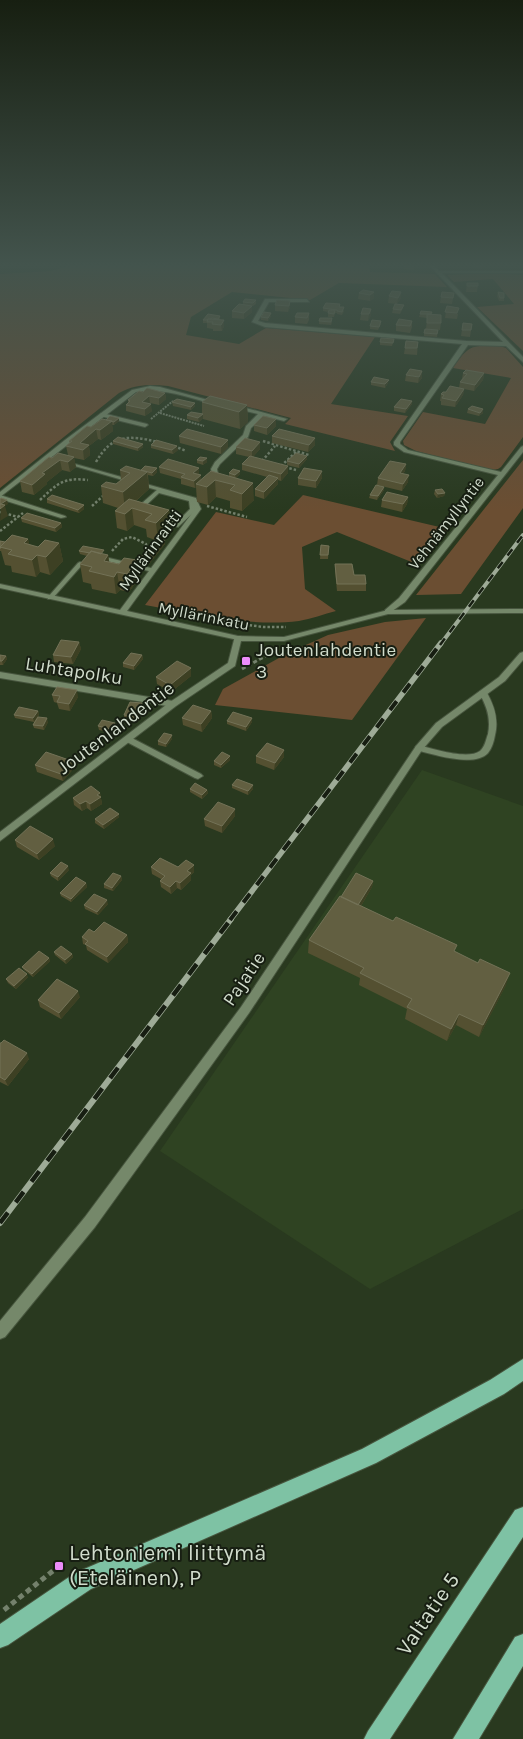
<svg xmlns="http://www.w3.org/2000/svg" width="523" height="1739" font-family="Karla,sans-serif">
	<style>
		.built { fill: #2f4322 }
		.green { fill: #6b4e32 }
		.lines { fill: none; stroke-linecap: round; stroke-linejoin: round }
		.service-casing { stroke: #47553e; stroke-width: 2 }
		.pedestrian-casing { stroke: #47553e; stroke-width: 2 }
		.minor-casing { stroke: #47553e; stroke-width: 2 }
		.tertiary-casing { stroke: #47553e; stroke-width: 2 }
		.trunk-casing { stroke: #47553e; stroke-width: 2 }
		.path-far3 { stroke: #74816c; stroke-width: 2; stroke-dasharray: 2 1; stroke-linecap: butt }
		.path-far2 { stroke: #74816c; stroke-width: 2.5; stroke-dasharray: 2.5 2; stroke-linecap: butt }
		.path-far1 { stroke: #74816c; stroke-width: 3; stroke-dasharray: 4 2.5; stroke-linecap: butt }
		.path { stroke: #74816c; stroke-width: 5; stroke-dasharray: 5.5 4; stroke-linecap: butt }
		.service { fill: #75886a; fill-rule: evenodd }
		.pedestrian { fill: #75886a; fill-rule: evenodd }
		.minor { fill: #75886a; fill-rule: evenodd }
		.tertiary { fill: #75886a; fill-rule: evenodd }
		.trunk { fill: #7ec2a4; fill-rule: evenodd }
		.rail-far2-casing { stroke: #9eab97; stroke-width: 4 }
		.rail-far1-casing { stroke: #9eab97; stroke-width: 5.5 }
		.rail-casing { stroke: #9eab97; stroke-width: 6 }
		.rail-far2 { stroke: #171e12; stroke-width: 2.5; stroke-dasharray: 8; stroke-linecap: butt }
		.rail-far1 { stroke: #171e12; stroke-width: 4; stroke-dasharray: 11; stroke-linecap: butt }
		.rail { stroke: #171e12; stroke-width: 4.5; stroke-dasharray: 13; stroke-linecap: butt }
		.wall { fill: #545031 }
		.shaded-wall { fill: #3d4023 }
		.building { fill: #625f41; stroke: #737257 }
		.poi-dot { fill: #ec8cfa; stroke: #171e12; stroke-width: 2 }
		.labels { text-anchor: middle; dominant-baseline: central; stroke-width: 4; stroke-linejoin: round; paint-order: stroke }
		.far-street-label { font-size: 16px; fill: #d1dccc; stroke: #171e12 }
		.poi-label { font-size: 19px; fill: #d1dccc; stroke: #171e12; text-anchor: start }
		.street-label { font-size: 19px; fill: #d1dccc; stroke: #171e12 }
		.near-poi-label { font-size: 22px; fill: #d1dccc; stroke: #171e12; text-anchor: start }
		.near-street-label { font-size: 22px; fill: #d1dccc; stroke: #171e12 }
	</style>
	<rect width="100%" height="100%" fill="#29391f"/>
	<path class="built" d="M422 770 523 806V1209L370 1289 160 1151Z"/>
	<path class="green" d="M68 266H369L370 272 435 274 447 287 339 283 310 300 232 292 191 317 186 335 239 344 266 328 375 337 331 404 408 416 390 442 395 451 285 424 291 418 168 386C150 384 135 384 119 393L0 488V274L51 271Z
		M491 273 523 275V351L477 307 514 304 493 279 454 282 447 275Z
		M497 345 506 348 523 367V437L501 467 498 469 492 470 416 451 404 445 403 441 423 412 485 424 511 378 453 368C469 345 470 346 497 345Z
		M523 460V508L461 594 416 595Z
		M303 495 448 529 419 565 337 532 302 547 305 589 336 611C324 614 311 619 299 621 248 627 195 614 145 605L216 512 274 525Z
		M426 618 352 720 215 705 223 689 288 653 328 635 385 622Z"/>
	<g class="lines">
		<defs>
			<path id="service" d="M102 413 147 424 148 425 145 427 100 416V414Z
				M0 495 65 516 66 517 61 518 0 499Z
				M109 558 155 569 156 570 153 572 107 561V559Z
				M80 562 82 563V565L52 599H48V597L78 563Z
				M480 691H486C494 705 499 719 495 735 494 741 492 748 488 753 474 768 433 754 416 750L415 748 416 746 419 745C433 749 468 760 480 751 485 747 486 739 488 734 491 719 487 706 479 693Z"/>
			<path id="pedestrian" d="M158 489 194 499 197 509 178 527 132 514V512ZM159 493 189 501 190 509 177 522 139 512Z"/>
			<path id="minor" d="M430 266H435L439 271H523V273H442L523 357V362L506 346 468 345 400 442V444L408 450 501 472 521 447 523 446V452L405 602 388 614H385V610L399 598 498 475 404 452 394 445V442L462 344 265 327 252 322 265 299H307L309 302H269L258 321 265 323 466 341 503 342Z
				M150 386 160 387 219 403 216 405C190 398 163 387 136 392L0 497V492L65 440 132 390Z
				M235 405 287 419 284 421 264 416 251 428 248 437 220 464 217 469 219 479 214 484H210L209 483 213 479 211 469 215 462 243 435 246 426 258 414 233 408 232 407Z
				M61 460 196 498 201 509 127 611 238 636H241V640H238L0 588V584L120 610 195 509 191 500 61 462Z
				M523 652V660L505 681 442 727 422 750 249 1013 95 1227 5 1337 0 1339V1321L85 1217 241 1007 416 746 436 723 499 677 520 653Z
				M0 672 173 701 177 704 173 707 0 678Z
				M128 736 201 774 203 776 198 779 195 778 125 741 124 739Z"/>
			<path id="tertiary" d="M523 609V613L388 614 284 641H241L235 666 176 706 0 841V832L170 702 228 663 235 636 284 637 388 610Z"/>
			<path id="trunk" d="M523 1359V1381L504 1394 376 1463 91 1589 8 1645 0 1648V1624L75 1573 362 1449 490 1380Z
				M523 1507V1537L390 1739H364L368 1731 515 1510Z
				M523 1634V1666L479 1739H453L515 1637Z"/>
		</defs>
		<use href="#service" class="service-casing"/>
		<use href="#pedestrian" class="pedestrian-casing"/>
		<use href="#minor" class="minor-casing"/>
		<use href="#tertiary" class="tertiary-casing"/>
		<use href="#trunk" class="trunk-casing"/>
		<path class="path-far3" d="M160 413 204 426
			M151 419 173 401"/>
		<path class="path-far2" d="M263 441 309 455
			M174 446 186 451
			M262 461 275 446
			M96 462C112 434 129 435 158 442
			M281 466 296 452
			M285 467 296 470
			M40 500C57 484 63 477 88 480
			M92 506 104 495
			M207 506 247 517
			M0 512 18 517
			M0 531 23 513
			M112 551 123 539 132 537 146 544V549
			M205 619 263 627H286"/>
		<path class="path-far1" d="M242 669 278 649"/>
		<path class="path" d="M4 1610 59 1566"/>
		<use href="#service" class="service"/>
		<use href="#pedestrian" class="pedestrian"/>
		<use href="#minor" class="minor"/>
		<use href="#tertiary" class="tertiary"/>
		<use href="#trunk" class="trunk"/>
		<defs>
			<path id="rail-far2" d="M440 645 523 535"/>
			<path id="rail-far1" d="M230 920 441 643"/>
			<path id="rail" d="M0 1223 231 919"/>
		</defs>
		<use href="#rail-far2" class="rail-far2-casing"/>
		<use href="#rail-far1" class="rail-far1-casing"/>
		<use href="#rail" class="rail-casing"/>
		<use href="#rail-far2" class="rail-far2"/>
		<use href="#rail-far1" class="rail-far1"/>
		<use href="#rail" class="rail"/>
	</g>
	<path class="wall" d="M404 266H414V270L404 269Z
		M474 266H483L482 269 474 268Z
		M467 283H478L477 292H466Z
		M374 292V298L370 301 358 299 359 293Z
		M498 292 504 298V301H499L497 296Z
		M454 293 452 304 440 303 441 297Z
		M389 296 401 298 397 304 388 303Z
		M256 300V304L253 306H252V312L244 319 232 318V311L243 304V302Z
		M290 301V307L288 312 275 311V305Z
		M340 304V307L344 311 342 315 337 314V313H335L334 317H328V312L323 311V308Z
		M447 306 458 314 457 319 445 318Z
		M363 308 371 315 368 321 360 320 361 314Z
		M403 308 400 314 392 313 393 309Z
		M309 313V320L307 324 295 323V317Z
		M420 314H431L441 323 440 330 426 329 427 318 419 317Z
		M220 316V320L224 326 222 331H213V329L207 328V323H203V320Z
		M271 316 268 321 261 320V317Z
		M319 321 332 322 331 325 319 324Z
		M412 321V327L410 333 396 331V325Z
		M463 323 472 324 470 337 461 336Z
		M381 324 378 330 370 329V326Z
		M438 330 437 337 424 336V333Z
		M394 339 392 346 380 345V342Z
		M406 341 418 342 417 355 404 354Z
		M463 373H484L483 380 474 391 464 389 463 395 455 407 441 405V401H440L441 394 459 388 460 382 462 379Z
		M406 375 422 378 418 383 405 381Z
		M371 382 388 383 385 388 371 385Z
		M143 392 165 393 166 399 159 405 150 403H149L152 411 145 416 126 411V405L128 403V400Z
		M172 402 195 406 191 410 173 406Z
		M202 402 247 405 248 422 240 429 203 419V418L199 422 187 419V415L202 414Z
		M412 404 405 413 394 411V407Z
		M468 409 483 413 479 416 467 413Z
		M119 418V421L114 425H112L113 431 101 440 98 439 89 446 90 455 84 460 74 458 76 467 70 472 62 470 47 482V484L34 495 22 492 20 481 52 458 68 455 66 446 70 443 69 441 91 427 106 420Z
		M276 419V426L267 435 254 431V425Z
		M179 436 228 440V447L221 454 180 443Z
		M272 436 315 438V445L308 452 272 443Z
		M113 441 143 447 138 451 113 444Z
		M151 445 178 450 173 454 151 448Z
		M236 447 260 449 253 457 288 473 281 481 278 480V484L264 499 255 496V489L267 477 242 470V464L249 457 236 454Z
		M207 458V462L203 465 197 463V460Z
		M307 459 299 468 287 465V461Z
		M406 464 405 471 403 474 408 482 402 491 377 485 378 478Z
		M159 467 199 475 201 480 229 476V473L240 474 236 478 254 500 242 511 230 508V501L216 497 208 505 197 502 196 487 195 488 181 484V479L160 473Z
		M157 468V472L153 476 148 475 149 489 136 501 169 510 171 528 159 539 165 544 149 564 140 562V558L155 540 147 537 146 529 134 525 127 531 117 528 115 511 118 508 103 503 101 486 116 484 121 480 120 470H141Z
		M298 478H322L316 488 298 485Z
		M384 487V490L377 500 369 498 370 495Z
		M435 490 445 493 444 496 437 498 434 494Z
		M408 497 407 504 402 512 381 507 382 500Z
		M47 499 84 505V509L79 513 47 503Z
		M21 518 61 523 62 527 56 532 22 522Z
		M28 539 29 545 38 547 59 543 63 561 50 575 40 572 36 577 12 572 11 566 5 565 1 551H0V541L5 542Z
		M321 545 329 546 328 559H320Z
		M79 551 108 555 109 562 119 564 137 560 139 578 129 592 120 590 116 594 92 589 91 584 83 582 80 564 87 556 80 554Z
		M335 564 354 575 366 584V591H337L335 571Z
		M79 642 81 649 73 664 54 662 53 655Z
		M0 655 6 656 7 659 3 665H0Z
		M142 655 143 659 134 670 123 667V663Z
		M191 676 171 692 157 684 156 677Z
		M52 695 78 697 70 711 59 709 57 703 54 702Z
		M142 703V707L135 721 124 719V715Z
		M38 711 39 714 38 717 48 722 44 730 34 728 33 725 34 722 15 718 14 715Z
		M211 711 212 718 202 732 183 725 182 718Z
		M252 718V722L246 731 227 724V721Z
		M115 723 116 727 112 733 99 730 98 726Z
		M172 739 166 747 158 745V741Z
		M284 750V757L274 770 256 763V756Z
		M230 760 221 768 214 765V761Z
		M35 765 74 768 63 781 37 772Z
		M232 785 253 789 248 795 232 788Z
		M190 789 207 790 208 793 202 799 190 792Z
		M100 793 102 804 91 811 87 808 82 811 74 805 73 798Z
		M235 809V816L222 833 205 826 204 819Z
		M119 814V817L104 829 95 823V819Z
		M15 840 55 846 39 860 17 847Z
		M194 865V872L191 875V880L181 890 177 888 171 894 161 887 160 881 161 879 152 874 151 867H178Z
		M69 870 58 881 51 876 50 873Z
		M121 876 122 880 113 891 104 888V884Z
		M373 881 372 887 361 906 455 952 506 985 479 1037 456 1025 447 1041 405 1019 407 1009 359 985 360 978 308 953 309 940 341 897Z
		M86 883 87 887 71 902 61 896 60 893Z
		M108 904 98 915 85 909 84 905Z
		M94 932 127 935 128 942 108 963 87 950 86 945 83 944 82 937Z
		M54 952 72 954 73 957 66 964 55 955Z
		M49 958 50 961 33 977 24 970 22 967Z
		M28 977 16 989 8 983 6 979Z
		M80 997 61 1019 40 1007 38 1000Z
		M0 1043 29 1059 8 1086 0 1082Z"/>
	<path class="shaded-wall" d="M374 292V298L370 301V295Z
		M401 292V298L397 304 398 298Z
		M290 301V307L288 312 289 306Z
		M252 306V312L244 319V313Z
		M371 309V315L368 321 369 314Z
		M271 313V316L268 321V318Z
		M224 320V326L222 331 221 325Z
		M422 371V378L418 383 419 377Z
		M484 373 483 380 474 391 475 385Z
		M389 380 388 383 385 388V384Z
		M464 389 463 395 455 407 456 401Z
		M165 393 166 399 159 405V398Z
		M149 396 150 403 143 408 142 402Z
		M412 401V404L405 413 406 409Z
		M195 403V406L191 410V407Z
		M151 404 152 411 145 416V409Z
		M247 405 248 422 240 429 239 412Z
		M483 409V413L479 416 480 413Z
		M203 414V418L199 422 198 418Z
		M119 418V421L114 425V422Z
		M276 419V426L267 435V428Z
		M112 421 113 431 101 440 100 430Z
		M96 429 98 439 89 446 90 455 84 460 83 450 80 443Z
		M315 438V445L308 452 309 445Z
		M228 440V447L221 454V447Z
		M260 442V449L252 458V451Z
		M143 444V447L138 451V448Z
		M177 446 178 450 173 454 172 450Z
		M307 456V459L299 468V464Z
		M74 457 76 467 70 472 68 462Z
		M207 458V462L203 465V461Z
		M60 460 62 470 47 482V484L34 495 32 485 42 473Z
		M406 464 405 471 399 480 400 473Z
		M288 466V473L281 481V474Z
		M157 468V472L153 476 152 473Z
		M199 468V475L193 473Z
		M240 471V474L236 479 235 475Z
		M322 471V478L316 488V481Z
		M147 472 149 489 125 510 123 492Z
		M201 475V482L196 484V487L195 488 194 481Z
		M409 475 408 482 402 491 403 484Z
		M278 478V484L264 499V492Z
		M215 480 216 497 208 505 207 487Z
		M253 483 254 500 242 511V494Z
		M384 487V490L377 500 378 496Z
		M445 493 444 496 437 498 438 494Z
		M408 497 407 504 402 512 403 504Z
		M7 500 8 504 5 506 8 516 0 521 1 505Z
		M84 505V509L79 513 78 510Z
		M132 508 134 525 127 531 125 514Z
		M169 510 171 528 158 540 156 523Z
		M61 523 62 527 56 532 55 528Z
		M28 539 32 557 24 543Z
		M165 540V544L149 564V560Z
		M59 543 63 561 50 575 46 557Z
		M37 555 40 572 36 577 32 560Z
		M108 555 111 573 104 561Z
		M137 560 139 578 129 592 127 574Z
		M117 572 120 590 116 594 114 577Z
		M79 642 81 649 73 664 71 657Z
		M142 655 143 659 134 670V666Z
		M6 656 7 659 3 665 2 661Z
		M191 668V676L171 692 170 685Z
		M77 690 78 697 70 711 69 704Z
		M142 703V707L135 721V717Z
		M38 711 39 714 34 722 33 718Z
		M211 711 212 718 202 732 201 724Z
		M47 718 48 722 44 730 43 726Z
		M252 718V722L246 731V727Z
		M115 723 116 727 112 733 111 729Z
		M172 735V739L166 747V744Z
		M284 750V757L274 770 275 763Z
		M230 756V760L221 768V765Z
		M72 761 74 768 63 781 61 774Z
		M253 785V789L248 795V791Z
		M207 790 208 793 202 799V795Z
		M100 793 102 804 91 811 90 804 97 795Z
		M86 801 87 808 82 811 80 804Z
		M235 809V816L222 833V826Z
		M119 814V817L104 829 103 825Z
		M53 839 55 846 39 860 37 854Z
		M194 865V872L191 875V880L181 890 180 883 187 871Z
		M68 866 69 870 58 881V877Z
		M121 876 122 880 113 891 112 888Z
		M176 881 177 888 171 894 170 887Z
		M373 881 372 887 356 914 357 907Z
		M86 883 87 887 71 902V899Z
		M107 900 108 904 98 915 97 912Z
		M127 935 128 942 108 963 107 957Z
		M72 954 73 957 66 964 65 960Z
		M49 958 50 961 33 977 32 974Z
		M510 973 506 985 479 1037 483 1025Z
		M27 974 28 977 16 989 14 986Z
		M78 991 80 997 61 1019 59 1013Z
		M459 1014 456 1025 447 1041 451 1029Z
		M27 1053 29 1059 8 1086 5 1080Z"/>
	<path class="building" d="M467 283H478V286H467Z
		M363 290 374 292 370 295 359 293Z
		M392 291 401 292 398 298 389 296Z
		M442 292 454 293 453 298 441 297Z
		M498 292 504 293V298H500Z
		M245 299 256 300 253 303 243 302Z
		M277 300 290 301 289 306 275 305Z
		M326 303 340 304 339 307H344L342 312 337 311V310L323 308Z
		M239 304 252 306 244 313 232 311Z
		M395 304 404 305 401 310 393 309Z
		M447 306 459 308 457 313 445 312Z
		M363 308 371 309 369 314H361Z
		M329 310H335L334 314 328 313Z
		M421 311 432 312 431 314H420Z
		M264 312 271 313 268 318 261 317Z
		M297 313H309L307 318 295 317Z
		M208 314 220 316 218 319 212 318 210 319H208L207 320H203Z
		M427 314 441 315V323H427Z
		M320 318H332L331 322 319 321Z
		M208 319 224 320 221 325 212 324 213 322H207Z
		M399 319 412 321 410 326 396 325Z
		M372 320 381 321 379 327 370 326Z
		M463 323 472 324 471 330H462Z
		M425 329 438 330 437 334 424 333Z
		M381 338 394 339 393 343 380 342Z
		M406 341 418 342 417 348H405Z
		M410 369 422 371 419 377 406 375Z
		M466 370 484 373 475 385 460 382 467 374 463 373Z
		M374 377 389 380 385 384 371 382Z
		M450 386 464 389 456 401 442 398 444 395 441 394 443 392H446Z
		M147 388 165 393 159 398 149 396 142 402 151 404 145 409 126 405 130 401 128 400 139 391 143 392Z
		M210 396 247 405 239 412 202 402Z
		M177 399 195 403 191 407 172 402Z
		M401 399 412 401 406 409 394 407Z
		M472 406 483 409 480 413 468 409Z
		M191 412 203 414 198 418 187 415Z
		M110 416 119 418 114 422 106 420Z
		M263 416 276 419 267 428 254 425Z
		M102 419 112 421 100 430 96 429 80 443 89 445 83 450 66 446 72 441H69L87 426 91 427Z
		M187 429 228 440 221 447 179 436Z
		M279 429 315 438 309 445 272 436Z
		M118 437 143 444 138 448 113 441Z
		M245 438 260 442 252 451 236 447Z
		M156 440 177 446 172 450 151 445Z
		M58 453 74 457 68 462 60 460 42 473 45 474 32 485 20 481 49 457 52 458Z
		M296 453 307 456 299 464 287 461Z
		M250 456 288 466 281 474 242 464Z
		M200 457 207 458 203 461 197 460Z
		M168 459 199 468 193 473 201 475 194 481 181 477 185 474 159 467Z
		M390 461 406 464 400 473 409 475 403 484 378 478Z
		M126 466 147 472 123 492 101 486 106 482 116 484 130 473 120 470Z
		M145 466 157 468 152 473 141 470Z
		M304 468 322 471 316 481 298 478Z
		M233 469 240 471 235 475 229 473Z
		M211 471 253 483 242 494 230 490 235 485 215 480 207 487 196 484Z
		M269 475 278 478 264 492 255 489Z
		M376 485 384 487 378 496 370 495Z
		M442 489 445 493 438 494 435 490Z
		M387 492 408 497 403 504 382 500Z
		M52 495 84 505 78 510 47 499Z
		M1 498 7 500 1 504H0V499Z
		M129 499 169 510 156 523 145 520 152 514 132 508 125 514 115 511Z
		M0 504 5 505 0 509Z
		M27 513 61 523 55 528 21 518Z
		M12 535 28 539 24 543 38 547 45 540 59 543 46 557 37 555 32 560 8 554 12 550 0 547Z
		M156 539 165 540 149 560 140 558Z
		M0 541 5 542 0 547 1 548H0Z
		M321 545 329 546 328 555H320Z
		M83 546 104 550 101 554 91 551 90 553 79 551Z
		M91 551 108 555 104 561 119 564 124 558 137 560 127 574 117 572 114 577 89 571 92 567 80 564Z
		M335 564H352L354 575H365L366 584H337Z
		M61 640 79 642 71 657 53 655Z
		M131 653 142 655 134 666 123 663Z
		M0 655 6 656 2 661H0Z
		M177 661 191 668 170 685 156 677Z
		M57 687 77 690 69 704 57 702 60 696 52 695Z
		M130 702 142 703 135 717 124 715Z
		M193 705 211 711 201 724 182 718Z
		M19 707 38 711 33 718 14 715Z
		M233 712 252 718 246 727 227 721Z
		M38 717 47 718 43 726 33 725Z
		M102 720 115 723 111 729 98 726Z
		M164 733 172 735 166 744 158 741Z
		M267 743 284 750 275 763 256 756Z
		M46 752 72 761 61 774 35 765Z
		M222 752 230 756 221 765 214 761Z
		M237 779 253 785 248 791 232 785Z
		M195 783 207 790 202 795 190 789Z
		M91 786 100 793 97 795 101 797 90 804 86 801 80 804 73 798Z
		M218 802 235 809 222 826 204 819Z
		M110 808 119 814 103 825 95 819Z
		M30 826 53 839 37 854 15 840Z
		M160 858 178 867 186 860 194 865 187 871 191 873 180 883 176 881 170 887 160 881 165 876 151 867Z
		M61 862 68 866 58 877 50 873Z
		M113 873 121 876 112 888 104 884Z
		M356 873 373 881 358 905 341 897Z
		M76 877 86 883 71 899 60 893Z
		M94 894 107 900 97 912 84 905Z
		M340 896 393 921 396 917 457 945 454 951 478 963 480 959 510 973 483 1025 459 1014 451 1029 407 1007 412 999 360 973 364 968 309 940Z
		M104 922 127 935 107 957 85 944 88 941 82 937 89 929 94 932Z
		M61 946 72 954 65 960 54 952Z
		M39 951 49 958 32 974 22 967Z
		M19 968 27 974 14 986 6 979Z
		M57 979 78 991 59 1013 38 1000Z
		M4 1040 27 1053 5 1080 0 1077V1043H1Z"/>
	<linearGradient id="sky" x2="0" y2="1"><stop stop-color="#171f11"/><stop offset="0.52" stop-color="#43544d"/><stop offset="1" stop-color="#43544d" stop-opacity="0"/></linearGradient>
	<rect width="523" height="510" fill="url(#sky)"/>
	<g class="poi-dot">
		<rect x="241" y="656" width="10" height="10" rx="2.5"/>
		<rect x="54" y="1561" width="10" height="10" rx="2.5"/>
	</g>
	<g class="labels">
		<g class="far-street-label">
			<text transform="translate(446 523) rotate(-52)">Vehnämyllyntie</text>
			<text transform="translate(150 550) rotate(-54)">Myllärinraitti</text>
			<text transform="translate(204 616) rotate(11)">Myllärinkatu</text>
		</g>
		<g class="poi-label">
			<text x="256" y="650">Joutenlahdentie<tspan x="256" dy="22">3</tspan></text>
		</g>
		<g class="street-label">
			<text transform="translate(74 671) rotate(9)">Luhtapolku</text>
			<text transform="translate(116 728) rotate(-37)">Joutenlahdentie</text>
			<text transform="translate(244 979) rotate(-56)">Pajatie</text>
		</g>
		<g class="near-poi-label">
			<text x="69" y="1553">Lehtoniemi liittymä<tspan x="69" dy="25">(Eteläinen), P</tspan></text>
		</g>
		<g class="near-street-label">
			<text transform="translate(428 1614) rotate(-56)">Valtatie 5</text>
		</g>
	</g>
</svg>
